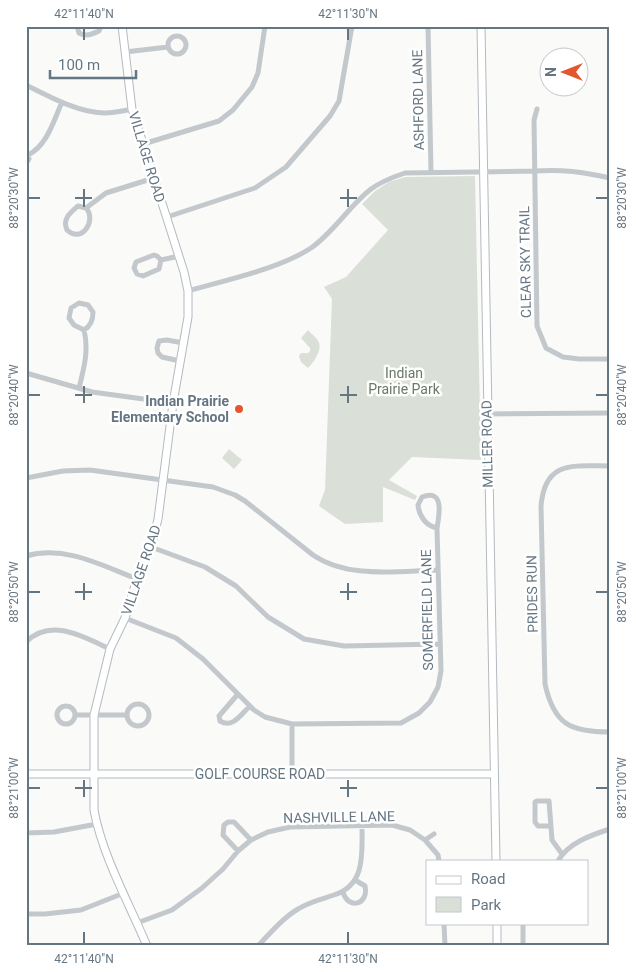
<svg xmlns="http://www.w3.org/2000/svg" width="636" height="972" font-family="Roboto,sans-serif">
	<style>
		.park { fill: #dadfd7 }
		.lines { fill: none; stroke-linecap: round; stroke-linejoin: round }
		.secondary-casing { stroke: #b3babf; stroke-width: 9 }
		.street { stroke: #c3c8cc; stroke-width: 5 }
		.secondary { stroke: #fff; stroke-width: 7 }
		.ticks { fill: none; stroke: #657683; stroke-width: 2 }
		.poi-dot { fill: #e4572e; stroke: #fff; stroke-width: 2 }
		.labels { text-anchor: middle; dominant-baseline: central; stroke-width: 5; stroke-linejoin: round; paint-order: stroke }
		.street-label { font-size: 14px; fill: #657683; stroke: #fff }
		.park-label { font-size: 14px; fill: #687a64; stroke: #fff }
		.poi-label { font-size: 14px; font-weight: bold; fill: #657683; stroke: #fff; text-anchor: end }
		.neatline { fill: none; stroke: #657683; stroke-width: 2 }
		.ticks-label { font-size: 12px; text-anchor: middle; fill: #657683 }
	</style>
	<rect width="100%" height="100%" fill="#fafaf8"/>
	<path class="park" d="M475 176 481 460 412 457 389 480 417 496 415 500 383 487V522L345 524 319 506 325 490 332 299 324 287 346 277 388 230 362 204 375 191 389 182 405 177Z
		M308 330C311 334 318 338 319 343 322 351 313 363 308 368L301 362 299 356 301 353H308L310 351V348L301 338Z
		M229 449 242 460 234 469 222 458Z"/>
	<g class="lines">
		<defs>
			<path id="secondary" d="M122 26 132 109 184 272 188 291V317L173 403 158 519 151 547 137 579 125 618 110 649 94 715V810C102 855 129 903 147 946
				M481 26 496 861
				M26 774H494
				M497 923V946"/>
		</defs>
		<use href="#secondary" class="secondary-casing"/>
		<path class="street" d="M77 26 79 33C87 37 92 34 99 31L101 26
			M428 26 431 172
			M531 26H540
			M168 45a9 9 0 1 1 18 0a9 9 0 1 1-18 0Z
			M125 52 168 47
			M26 85C50 97 77 112 104 113 113 113 123 111 132 109
			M537 109 534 120 537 326 546 348 563 357 579 359H610
			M143 144 219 121 233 110 252 87 258 73 265 26
			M26 151 29 159 26 163
			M28 155C47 146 54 120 62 102
			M78 206 86 208C97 220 82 244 67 230 62 219 70 213 78 206Z
			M86 208 106 193 154 178
			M167 217 255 188 286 167 330 116 339 101 352 26
			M154 255 157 256 161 260 159 269 143 276 137 274 134 268 136 262Z
			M161 260 179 256
			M188 291C226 280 279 269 311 248 334 232 349 206 371 189 382 181 393 177 405 173L535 171C562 169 583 172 610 178
			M79 303 88 305 93 312C93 320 91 326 84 330L74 325 69 318 71 308Z
			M180 361 162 357 158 353 157 348 159 341 167 340 183 343
			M26 373 92 392 173 403
			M79 388C84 368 89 350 84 330
			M487 414 610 413
			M610 466C573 466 545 460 541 506L545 684C554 725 571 732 610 732
			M26 478 63 471 90 470 213 487 235 495 245 501 313 555C348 579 397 571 438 570
			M151 547 205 567 236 586 268 617 304 639 344 646 439 644
			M26 556C65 545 101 565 137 579
			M125 618 176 638 203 659 254 710 265 717 292 724 401 723 419 713 430 702 438 687 441 671 437 528C439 516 445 488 422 497L418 505C419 516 426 526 437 528
			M26 642C51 617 84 637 110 649
			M238 694 219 716 220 721C233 729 241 714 250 706
			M127 715a11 11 0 1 1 22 0a11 11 0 1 1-22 0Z
			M57 715a9 9 0 1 1 18 0a9 9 0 1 1-18 0Z
			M75 715H127
			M292 773V724
			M550 826H538L535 822V802L537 801H549L552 840 562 854
			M26 833 54 832 97 824
			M425 840 434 834
			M238 851 223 835 224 825 228 822H234L251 840
			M558 861C568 843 591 835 610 829
			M343 892C348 910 369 905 365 886L355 880
			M26 914H45L81 910 124 893
			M137 923 172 910 202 888 223 869 238 851 251 840 268 832 290 827 392 825 410 830 425 840 438 855 439 861
			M444 923 445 946
			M258 946C270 933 283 918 298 909 309 902 322 899 334 895 366 885 362 853 362 826
			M523 946V923"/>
		<use href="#secondary" class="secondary"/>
	</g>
	<path class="ticks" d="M84 28V40M348 28V40M84 189V207M348 189V207M28 198H40M75 198H92M340 198H357M596 198H608M84 386V403M348 386V403M28 395H40M75 395H92M340 395H357M596 395H608M84 583V600M348 583V600M28 592H40M75 592H92M340 592H357M596 592H608M84 780V797M348 780V797M28 788H40M75 788H92M340 788H357M596 788H608M84 932V944M348 932V944"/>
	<circle class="poi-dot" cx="239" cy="409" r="5"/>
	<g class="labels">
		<g class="street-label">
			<text transform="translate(418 100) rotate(-91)">ASHFORD LANE</text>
			<text transform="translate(147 157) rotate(73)">VILLAGE ROAD</text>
			<text transform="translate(525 262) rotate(-91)">CLEAR SKY TRAIL</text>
			<text transform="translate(487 444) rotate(-91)">MILLER ROAD</text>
			<text transform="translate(141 570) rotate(-71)">VILLAGE ROAD</text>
			<text transform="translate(532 594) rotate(-91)">PRIDES RUN</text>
			<text transform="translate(427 610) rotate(-91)">SOMERFIELD LANE</text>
			<text x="260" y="774">GOLF COURSE ROAD</text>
			<text transform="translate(339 817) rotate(-1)">NASHVILLE LANE</text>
		</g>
		<g class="park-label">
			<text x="404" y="373">Indian<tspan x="404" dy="16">Prairie Park</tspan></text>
		</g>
		<g class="poi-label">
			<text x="229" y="401">Indian Prairie<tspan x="229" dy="16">Elementary School</tspan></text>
		</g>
	</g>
	<rect width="636" height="972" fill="none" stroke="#ffffff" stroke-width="55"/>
	<rect x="426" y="860" width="162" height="65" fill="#ffffff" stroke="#c1c8cd"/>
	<rect x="436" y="876" width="25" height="8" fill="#ffffff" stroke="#c1c8cd"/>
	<text x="471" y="884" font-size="15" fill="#657683">Road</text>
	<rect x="436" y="897" width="25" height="15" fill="#dadfd7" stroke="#c1c8cd"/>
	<text x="471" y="910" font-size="15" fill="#657683">Park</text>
	<g transform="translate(564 72) rotate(270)"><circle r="24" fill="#ffffff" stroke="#c1c8cd"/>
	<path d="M0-4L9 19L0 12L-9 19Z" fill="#e4572e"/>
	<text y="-8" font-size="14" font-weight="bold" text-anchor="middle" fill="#657683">N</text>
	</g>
	<path d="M50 70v8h86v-8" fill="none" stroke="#657683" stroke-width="2.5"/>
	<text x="58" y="70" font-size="15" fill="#657683" stroke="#ffffff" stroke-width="4" paint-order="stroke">100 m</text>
	<rect x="28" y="28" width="580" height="916" class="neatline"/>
	<g class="ticks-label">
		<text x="84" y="18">42°11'40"N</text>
		<text x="348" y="18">42°11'30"N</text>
		<text transform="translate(622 198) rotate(-90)" y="4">88°20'30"W</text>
		<text transform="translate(14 198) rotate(-90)" y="4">88°20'30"W</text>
		<text transform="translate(622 395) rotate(-90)" y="4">88°20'40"W</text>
		<text transform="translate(14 395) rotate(-90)" y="4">88°20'40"W</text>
		<text transform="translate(622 592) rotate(-90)" y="4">88°20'50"W</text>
		<text transform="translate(14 592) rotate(-90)" y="4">88°20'50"W</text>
		<text transform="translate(622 788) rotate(-90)" y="4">88°21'00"W</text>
		<text transform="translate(14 788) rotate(-90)" y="4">88°21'00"W</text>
		<text x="84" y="963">42°11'40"N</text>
		<text x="348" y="963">42°11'30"N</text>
	</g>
</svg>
